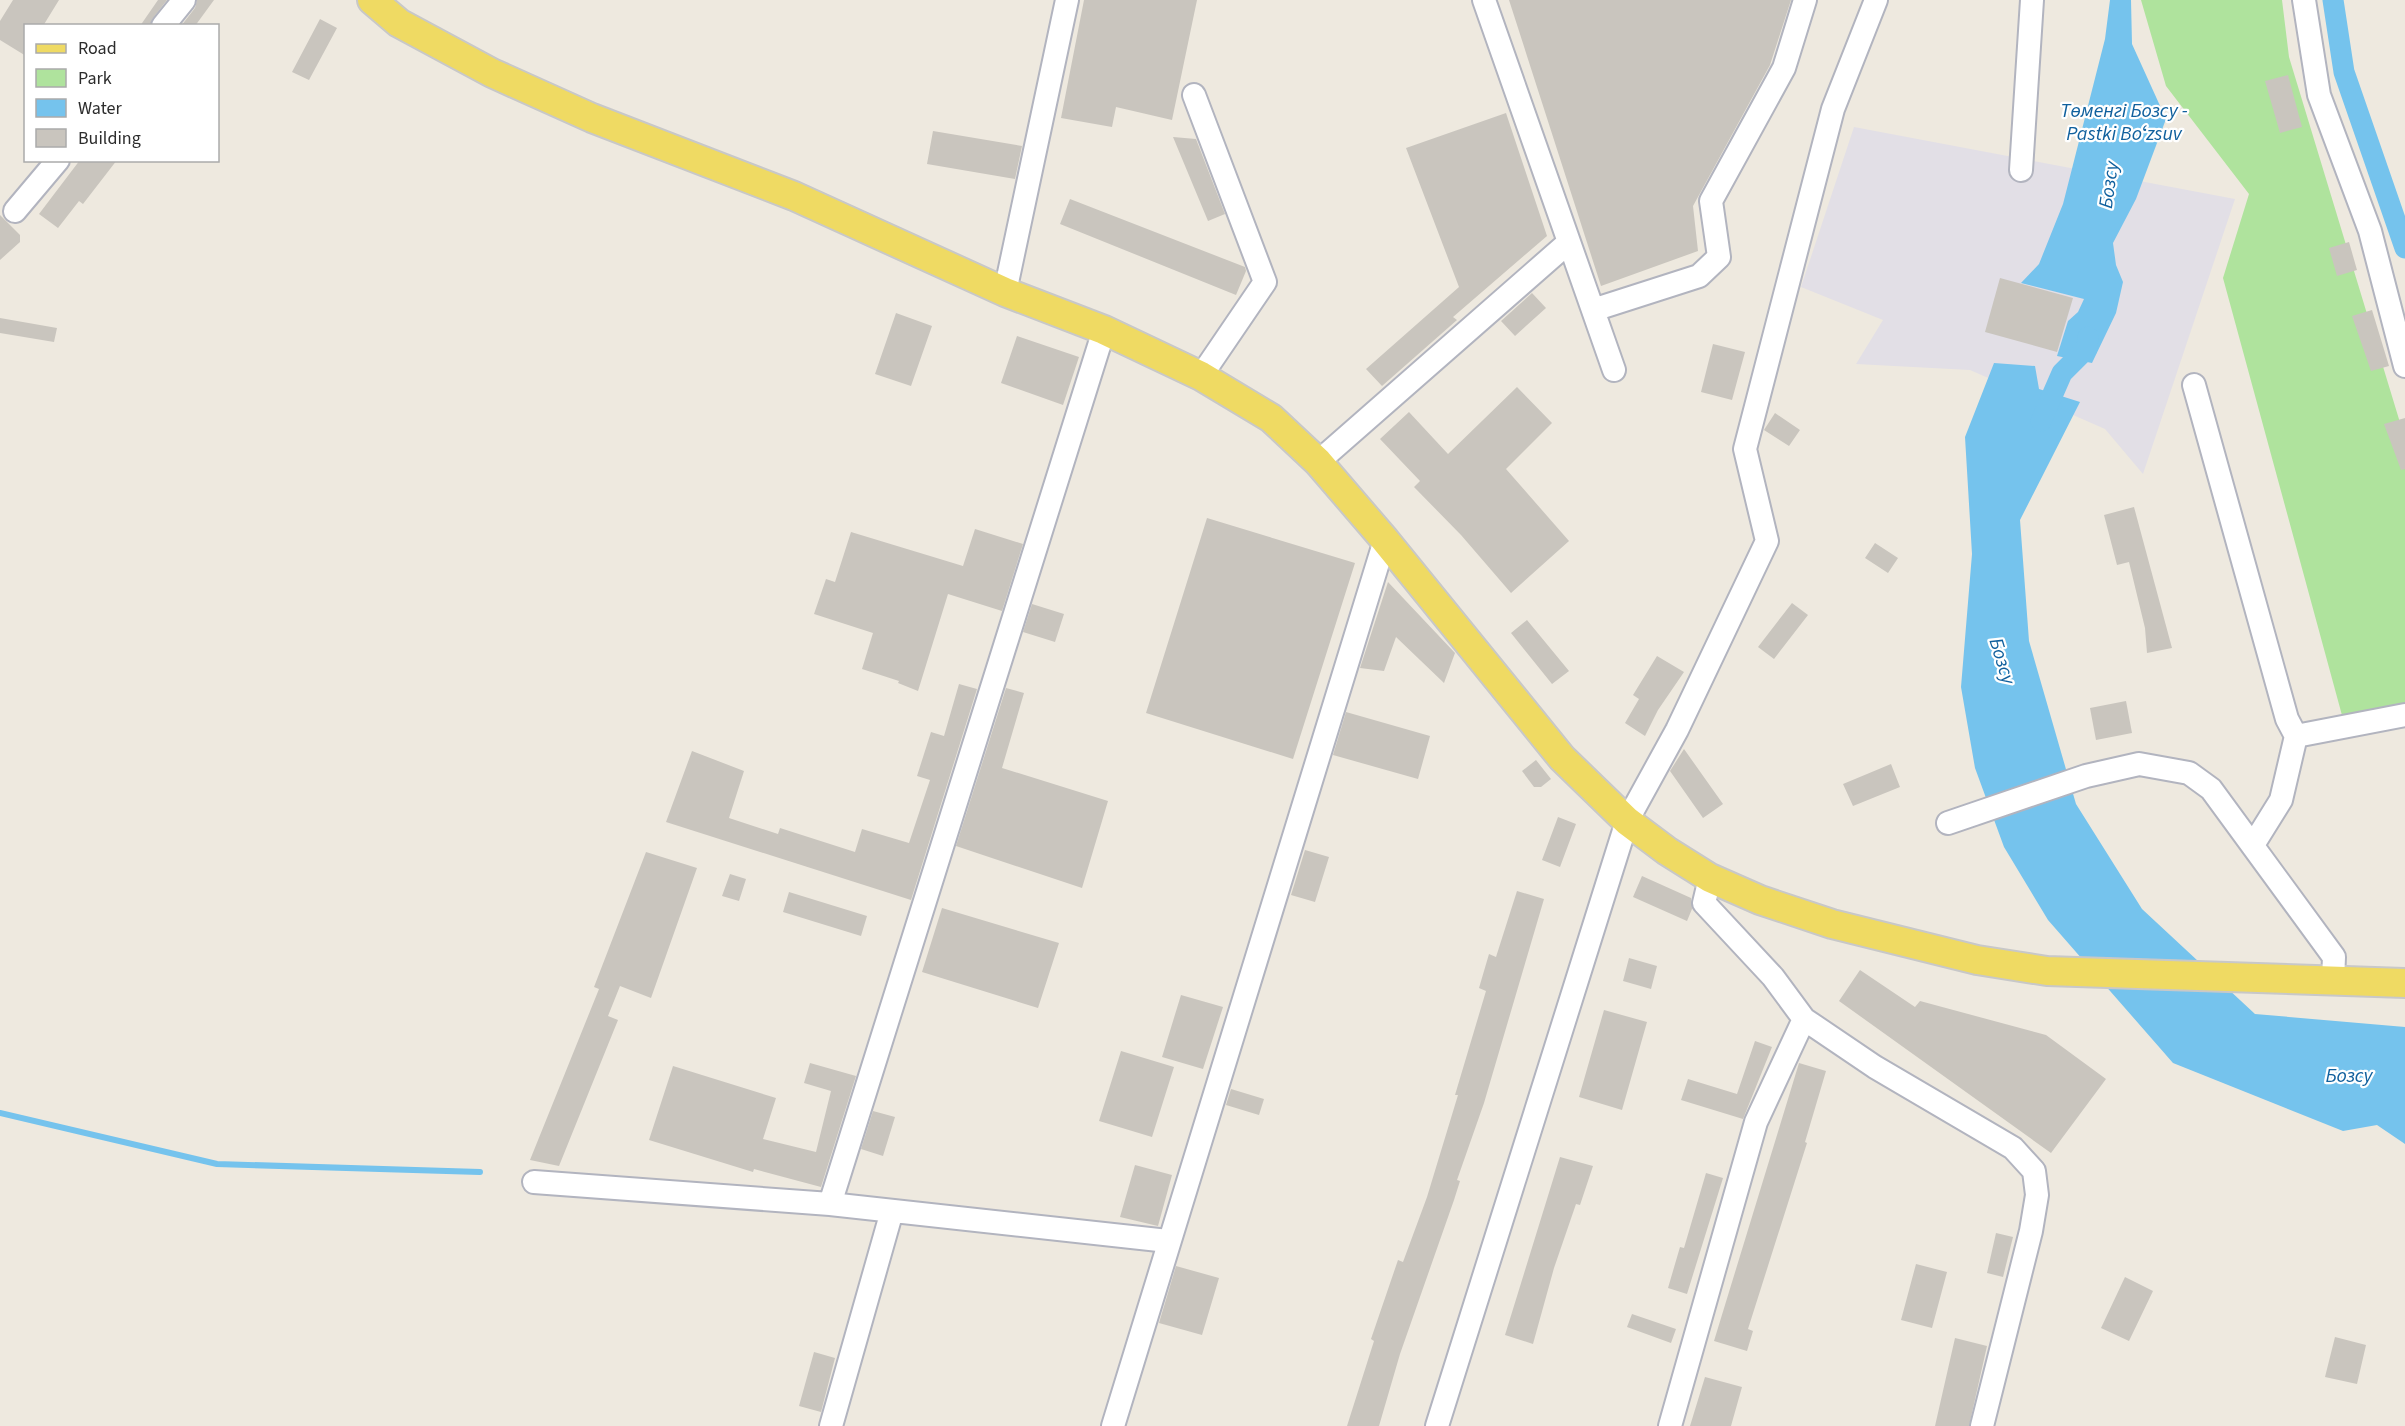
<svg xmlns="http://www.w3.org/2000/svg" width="2405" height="1426" font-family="'Source Sans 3',sans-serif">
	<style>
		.industrial { fill: #e2dfe6 }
		.green { fill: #afe39d }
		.water { fill: #75c3ed }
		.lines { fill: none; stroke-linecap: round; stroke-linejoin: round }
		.stream { stroke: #75c3ed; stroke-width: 6 }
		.canal { stroke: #75c3ed; stroke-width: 21 }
		.building { fill: #c9c5be }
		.minor-casing { stroke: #b2b4bf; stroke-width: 26 }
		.major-casing { stroke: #c8c8c8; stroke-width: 32 }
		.minor { stroke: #fff; stroke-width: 22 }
		.major { stroke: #efda63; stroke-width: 28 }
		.labels { text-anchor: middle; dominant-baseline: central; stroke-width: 4.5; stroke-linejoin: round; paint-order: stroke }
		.water-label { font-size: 20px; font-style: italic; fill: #10609d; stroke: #fff }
	</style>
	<rect width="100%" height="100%" fill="#eee9df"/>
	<path class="industrial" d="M1854 127 2235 199 2143 474 2105 429 1970 370 1856 364 1883 320 1801 287Z"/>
	<path class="green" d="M2141 0H2282L2289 57 2405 439V707L2343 719 2223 278 2249 194 2166 86Z"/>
	<path class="water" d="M2110 0H2131L2132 44 2166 119 2136 199 2113 243 2116 265 2123 282 2116 313 2092 363 2057 356 2068 321 2078 312 2084 299 2021 283 2039 264 2063 204 2105 39Z
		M1994 363 2035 366 2039 389 2080 402 2020 520 2029 641 2076 804 2142 909 2255 1014 2405 1027V1144L2377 1125 2343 1131 2173 1063 2048 920 2004 847 1975 768 1961 687 1972 554 1965 437Z"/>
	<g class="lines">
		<path class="stream" d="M0 1113 217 1164 480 1172"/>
		<path class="canal" d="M2333 0 2344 72 2405 248
			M2041 421 2062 373 2087 348 2088 337"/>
	</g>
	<path class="building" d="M13 0H59L43 26H26V56L0 40V21Z
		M158 0H167L153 18 150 26H140Z
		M197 0H214L195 26H181L195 8Z
		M1084 0H1197L1172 120 1116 107 1112 127 1061 118Z
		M1509 0H1791L1770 65 1693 206 1698 251 1601 286Z
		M320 19 337 28 309 80 292 72Z
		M2288 75 2302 127 2280 133 2265 81Z
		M1506 113 1547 236 1453 317 1457 320 1382 386 1366 369 1459 287 1406 148Z
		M933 131 1022 146 1015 179 927 164Z
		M1173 137 1196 139 1225 214 1208 221Z
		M80 160H117L83 204 79 201 58 228 39 214Z
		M1070 199 1245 267 1246 271 1236 295 1060 224Z
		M0 215 20 235V242L0 260Z
		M2349 242 2357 270 2337 276 2329 248Z
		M2000 278 2073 298 2057 352 1985 332Z
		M1532 293 1546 308 1515 336 1501 321Z
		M2372 310 2389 366 2371 371 2352 316Z
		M896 313 932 326 911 386 875 374Z
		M0 318 57 328 54 342 0 333Z
		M1017 336 1079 357 1063 405 1001 383Z
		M1713 344 1745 352 1732 400 1701 392Z
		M1517 387 1552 423 1506 469 1569 541 1511 593 1461 535 1414 487 1420 481 1380 439 1409 412 1448 454Z
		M1775 413 1800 430 1789 446 1764 430Z
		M2405 418V469L2401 470 2384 424Z
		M2134 507 2172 648 2147 653 2145 628 2129 562 2117 565 2104 515Z
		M1207 518 1355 563 1293 759 1146 713Z
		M975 529 1023 544 1002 611 948 594 918 691 898 683 899 681 862 669 873 633 814 614 826 579 835 582 851 532 963 566Z
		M1875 543 1898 558 1888 573 1865 558Z
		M1388 582 1455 653 1444 683 1396 637 1384 671 1360 668Z
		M1792 603 1808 615 1774 659 1758 647Z
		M1032 604 1064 614 1055 642 1023 632Z
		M1527 620 1569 671 1552 684 1511 633Z
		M1657 656 1684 672 1658 710 1645 736 1625 723 1639 699 1633 695Z
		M959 684 977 689 911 900 666 822 692 751 744 771 729 818 778 834 780 828 855 852 862 829 909 843 930 780 917 776 931 732 944 736Z
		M1006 688 1024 693 1002 768 1108 801 1082 888 956 846Z
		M2126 701 2132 733 2096 740 2090 708Z
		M1346 712 1430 736 1418 779 1333 755Z
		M1684 749 1723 804 1703 818 1670 771Z
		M1536 760 1551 779 1541 787H1534L1522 771Z
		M1891 764 1900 787 1853 806 1843 784Z
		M1558 817 1576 824 1560 867 1542 860Z
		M1305 850 1329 857 1315 902 1291 895Z
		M646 852 697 868 651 998 620 986 608 1016 618 1020 559 1166 530 1160 599 989 594 987Z
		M730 874 746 879 739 901 722 896Z
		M1642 876 1691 898 1692 909 1687 921 1633 897Z
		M1517 891 1544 899 1484 1103 1457 1180 1460 1181 1454 1200 1400 1354 1379 1426H1347L1374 1341 1371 1339 1398 1260 1403 1262 1427 1197 1458 1095H1455L1486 991 1479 988 1489 954 1496 957Z
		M789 892 867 916 861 936 783 912Z
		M942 908 1059 943 1038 1008 922 972Z
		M1629 958 1657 966 1651 989 1623 981Z
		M1860 970 1915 1007 1920 1001 2046 1035 2106 1079 2051 1153 1839 1001Z
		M1181 995 1223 1007 1203 1069 1162 1057Z
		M1604 1010 1647 1022 1622 1110 1579 1097Z
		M1755 1041 1772 1047 1743 1119 1681 1100 1688 1079 1737 1094Z
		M1121 1051 1174 1067 1152 1137 1099 1121Z
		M810 1063 856 1076 821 1187 754 1169 753 1172 649 1140 673 1066 776 1098 763 1139 816 1152 831 1091 804 1083Z
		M1799 1063 1826 1071 1805 1142 1807 1143 1748 1329 1753 1331 1747 1351 1714 1341Z
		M1231 1089 1264 1099 1259 1115 1226 1105Z
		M873 1111 895 1117 883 1156 861 1149Z
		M1560 1157 1593 1166 1580 1205 1576 1204 1554 1268 1533 1344 1505 1335Z
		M1135 1165 1172 1175 1158 1226 1120 1217Z
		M1706 1173 1723 1178 1687 1294 1668 1288 1680 1247 1684 1248Z
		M1996 1233 2013 1237 2003 1277 1987 1273Z
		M1916 1264 1947 1272 1932 1328 1901 1320Z
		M1176 1266 1219 1278 1202 1335 1159 1323Z
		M2125 1277 2153 1291 2129 1341 2101 1328Z
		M1632 1314 1676 1329 1671 1343 1627 1327Z
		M2335 1337 2366 1345 2357 1384 2325 1377Z
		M1955 1338 1987 1346 1969 1426H1935Z
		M814 1352 835 1358 821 1412 799 1406Z
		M1705 1377 1742 1387 1731 1426H1690Z"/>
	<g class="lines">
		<defs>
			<path id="minor" d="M1484 0 1614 370
				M2304 0 2319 95 2370 231 2405 366
				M163 26 184 0
				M1194 95 1265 282 1201 376
				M2021 170 2032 0
				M15 211 58 160
				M1005 292 1067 0
				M1593 310 1699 276 1719 257 1711 201 1784 68 1805 0
				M2194 385 2287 719 2296 736 2281 800 2253 845
				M1318 462 1569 242
				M2296 736 2405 715
				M1948 823 2086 776 2139 764 2189 773 2211 789 2334 957 2333 980
				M1710 878 1704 903 1773 977 1804 1019 1875 1067 2013 1148 2034 1171 2037 1195 2031 1231 1982 1426
				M534 1182 830 1204 1168 1241
				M830 1204 1104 330
				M831 1426 892 1211
				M1113 1426 1385 540
				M1437 1426 1627 821 1677 730 1767 541 1745 449 1833 109 1876 0
				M1670 1426 1756 1122 1804 1019"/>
			<path id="major" d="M372 0 399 23 492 73 592 118 794 196 1005 292 1104 330 1201 376 1271 418 1318 462 1385 540 1562 758 1627 821 1667 851 1710 878 1760 900 1832 924 1977 960 2047 971 2405 983"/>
		</defs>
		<use href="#minor" class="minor-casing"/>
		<use href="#major" class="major-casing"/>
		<use href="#minor" class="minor"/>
		<use href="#major" class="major"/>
	</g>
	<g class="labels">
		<g class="water-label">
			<text x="2124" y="111">Төменгі Бозсу -<tspan x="2124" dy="23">Pastki Boʻzsuv</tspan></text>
			<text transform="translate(2109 185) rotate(-82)">Бозсу</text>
			<text transform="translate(2002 661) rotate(73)">Бозсу</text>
			<text x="2349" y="1076">Бозсу</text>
		</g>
	</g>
	<rect x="24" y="24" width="195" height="138" fill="#ffffff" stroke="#ababab" stroke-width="1.5"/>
	<rect x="36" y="44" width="30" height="9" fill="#efda63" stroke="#ababab" stroke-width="1.5"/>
	<text x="78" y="54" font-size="18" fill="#2c2c2c">Road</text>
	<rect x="36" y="69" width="30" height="18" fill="#afe39d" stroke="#ababab" stroke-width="1.5"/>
	<text x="78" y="84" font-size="18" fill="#2c2c2c">Park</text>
	<rect x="36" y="99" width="30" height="18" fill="#75c3ed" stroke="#ababab" stroke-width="1.5"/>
	<text x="78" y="114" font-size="18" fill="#2c2c2c">Water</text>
	<rect x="36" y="129" width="30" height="18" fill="#c9c5be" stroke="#ababab" stroke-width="1.5"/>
	<text x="78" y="144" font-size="18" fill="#2c2c2c">Building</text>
</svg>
